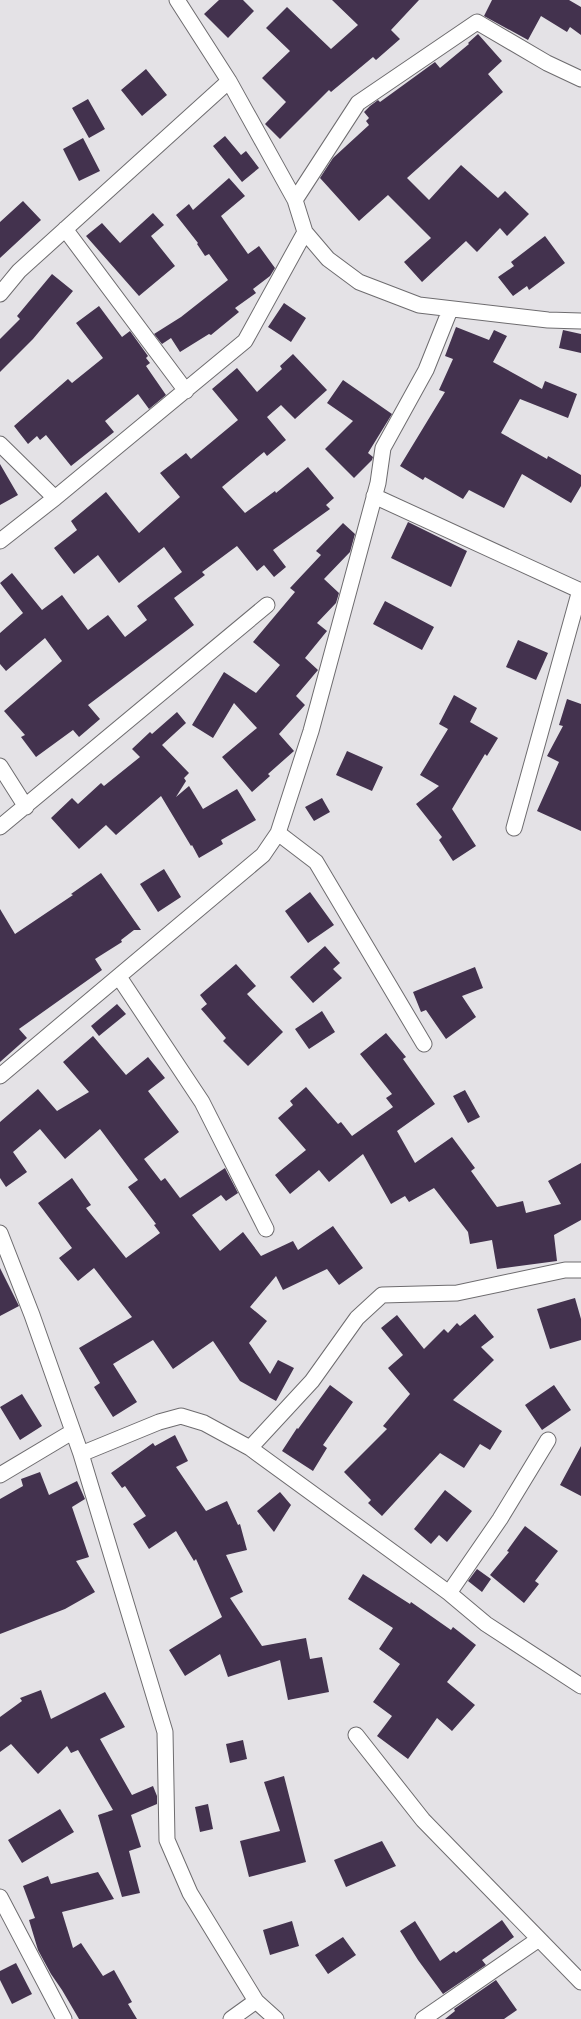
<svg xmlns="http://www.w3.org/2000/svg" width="581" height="2019" font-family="Quicksand,sans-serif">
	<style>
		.building { fill: #43324e }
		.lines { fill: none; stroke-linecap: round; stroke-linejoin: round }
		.street-casing { stroke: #6e6c6f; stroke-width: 17 }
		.street { stroke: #fff; stroke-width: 15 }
	</style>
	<rect width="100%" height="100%" fill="#e4e2e6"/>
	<path class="building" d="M219 0H243L254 11 228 38 204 14Z
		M332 0H419L391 30 400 39 376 60 373 57 331 92 329 90 280 139 265 124 286 102 262 78 290 51 266 28 287 7 331 49 358 25Z
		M492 0H569L581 7V35L570 27 567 32 541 16 528 40 484 16Z
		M478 34 502 61 488 74 503 92 407 178 429 200 461 165 498 198 505 191 529 214 507 236 500 228 477 252 466 241 422 282 404 262 431 238 388 195 359 221 320 178 333 158 369 125 366 121 369 118 364 112 370 106 378 100 380 102 435 62 440 68 469 44 468 43Z
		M146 69 167 95 142 116 121 90Z
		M88 99 105 129 89 138 72 108Z
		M225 136 241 155 246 151 259 168 242 182 213 146Z
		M83 138 100 171 79 181 63 149Z
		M229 178 245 196 221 216 248 254 259 246 275 268 270 276 253 289 256 293 235 308 239 312 211 335 209 334 180 352 171 338 162 344 154 334 181 317 228 280 209 254 205 256 197 244 198 243 176 215 189 204 193 210Z
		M23 201 41 220 0 258V222Z
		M153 213 164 225 151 236 175 266 139 296 86 236 102 223 120 243Z
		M545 236 565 263 529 290 527 286 513 296 498 277 514 266 511 262Z
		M52 274 73 291 33 339 0 372V339L20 319 17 316Z
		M284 303 306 318 291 342 268 327Z
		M99 306 122 337 130 331 148 356 146 358 150 363 146 366 166 395 149 409 138 394 105 421 114 432 71 466 46 435 40 440 37 436 28 444 14 426 68 379 72 383 103 358 76 323Z
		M456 327 489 340 494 330 507 336 493 362 542 389 545 381 577 394 568 418 520 399 501 433 547 459 548 456 581 475V486L571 503 522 474 504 508 469 490 463 499 425 477 423 480 400 466 445 392 439 390 453 359 445 356Z
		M563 330 581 334V353L559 348Z
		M293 354 327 390 295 419 281 405 267 417 286 440 267 456 264 452 222 487 245 513 275 491 276 493 308 467 334 498 326 505 330 509 273 550 286 567 274 577 264 565 257 571 237 546 202 572 205 575 174 598 194 625 88 705 100 719 79 737 73 730 36 757 21 737 25 735 4 711 62 661 45 638 6 671 0 664V633L23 613 0 583 12 573 42 610 62 595 88 630 108 615 125 637 147 620 137 606 182 572 164 547 119 583 98 555 74 574 54 548 77 530 71 521 106 492 139 533 180 497 160 473 186 453 191 459 238 420 212 389 237 368 257 392 282 369 280 366Z
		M343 380 392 414 368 453 373 457 372 460 354 478 325 449 353 421 327 403Z
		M0 464 18 495 0 505Z
		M408 522 467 551 451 587 391 558Z
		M343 523 355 534 350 552 324 579 339 593 336 603 317 623 327 631 305 658 318 670 296 696 305 705 279 734 294 751 268 774 270 776 252 792 222 757 257 728 234 703 213 738 192 725 224 672 256 693 280 665 253 642 295 592 290 588 321 555 316 551Z
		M385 601 434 627 422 650 373 624Z
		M518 640 548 653 536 680 506 667Z
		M454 695 477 708 470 722 498 738 487 756 485 754 452 809 476 846 453 861 439 840 442 837 416 804 439 786 420 775 448 729 439 724Z
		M567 699 581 704V831L537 811 559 762 547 756 563 726 559 725Z
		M177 712 186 723 162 745 189 773 184 778 186 781 176 797 189 786 203 809 237 789 256 820 221 840 223 844 199 858 192 845 191 846 161 796 116 835 106 825 79 849 51 818 72 798 78 804 101 783 104 786 140 757 132 749 150 732 152 734Z
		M347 751 383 767 372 791 336 775Z
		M322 798 330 812 314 821 305 807Z
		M164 869 181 897 158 912 140 884Z
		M101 873 141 930H134L121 940 122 942 95 959 102 970 19 1029 27 1038 0 1062V909L15 934 73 895 71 894Z
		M310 892 334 925 308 943 285 911Z
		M325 946 340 963 333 969 342 978 313 1003 290 977Z
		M236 964 256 986 247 994 283 1032 248 1066 223 1041 226 1038 201 1009 207 1004 200 995Z
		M475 967 483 988 462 996 476 1017 446 1039 426 1010 421 1012 413 992Z
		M117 1004 126 1014 99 1036 91 1026Z
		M322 1011 335 1032 309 1049 295 1029Z
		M386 1033 406 1057 403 1059 435 1104 397 1131 415 1163 452 1137 475 1168 471 1171 497 1207 523 1201 526 1213 561 1204 548 1181 581 1163V1220L554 1235 557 1261 497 1269 492 1240 470 1244 468 1232 434 1188 409 1202 405 1196 391 1204 363 1154 329 1182 319 1170 290 1194 275 1175 306 1150 278 1118 293 1105 290 1101 306 1087 338 1124 341 1122 352 1136 393 1107 386 1098 392 1094 360 1054Z
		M93 1036 126 1075 148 1057 165 1078 148 1091 179 1132 144 1159 161 1181 165 1178 180 1198 225 1168 227 1172 238 1193 226 1201 221 1195 192 1215 220 1251 243 1232 261 1256 293 1241 298 1250 333 1226 363 1268 339 1285 327 1269 283 1290 276 1276 250 1307 267 1321 249 1343 270 1374 278 1360 294 1368 276 1401 240 1381 213 1341 173 1369 153 1340 113 1364 137 1402 113 1417 94 1387 100 1383 79 1348 132 1317 94 1268 78 1281 59 1258 72 1248 38 1203 72 1178 91 1205 86 1208 126 1258 160 1233 154 1225 156 1224 128 1187 138 1180 100 1129 65 1159 40 1129 13 1152 27 1172 6 1187 0 1178V1122L38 1089 57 1111 89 1092 63 1062Z
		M465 1090 480 1117 468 1123 453 1096Z
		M0 1268 19 1306 0 1316Z
		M575 1298 581 1319V1340L550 1349 537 1309Z
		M475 1314 494 1337 481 1347 494 1360 453 1400 502 1431 490 1450 480 1444 464 1468 440 1453 382 1516 368 1503 371 1500 344 1472 387 1429 383 1426 410 1394 388 1368 403 1355 381 1328 397 1315 424 1349 444 1329 448 1333 457 1323 460 1326Z
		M330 1385 353 1402 323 1445 327 1448 313 1471 282 1451 297 1428 298 1429Z
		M554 1385 571 1410 542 1430 525 1405Z
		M22 1394 42 1426 20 1440 0 1407Z
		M175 1435 188 1461 176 1467 206 1511 227 1501 238 1525 240 1524 247 1550 226 1555 243 1592 230 1598 262 1646 306 1638 310 1659 322 1657 329 1692 288 1700 280 1660 228 1677 220 1654 185 1676 169 1650 222 1617 196 1559 194 1561 176 1531 149 1549 133 1524 146 1516 125 1486 122 1488 111 1473 153 1443 155 1446Z
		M581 1446V1496L560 1485Z
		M40 1472 49 1495 77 1481 85 1499 72 1507 89 1557 76 1561 95 1592 65 1609 0 1634V1499L23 1486 21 1479Z
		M445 1490 472 1511 447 1542 439 1535 431 1544 414 1529Z
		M280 1492 291 1505 274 1532 257 1511Z
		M525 1526 558 1551 535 1581 539 1584 524 1603 490 1575 509 1552 507 1551Z
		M477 1569 491 1579 482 1592 468 1581Z
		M363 1574 410 1604 411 1602 451 1630 453 1627 476 1645 447 1682 475 1705 452 1731 437 1718 408 1759 377 1736 392 1716 373 1702 400 1664 379 1649 393 1628 348 1599Z
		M41 1690 51 1719 105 1692 125 1727 100 1739 132 1795 153 1786 157 1796V1804L131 1815 141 1847 129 1851 140 1893 122 1897 98 1815 113 1810 78 1750 71 1753 67 1746 38 1774 11 1744 0 1752V1717L22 1701 20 1698Z
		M243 1740 247 1759 230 1763 226 1744Z
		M284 1776 306 1862 249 1877 240 1841 280 1831 264 1782Z
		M208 1804 213 1829 200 1832 195 1807Z
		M60 1809 74 1832 22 1863 8 1840Z
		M382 1841 396 1866 346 1887 334 1860Z
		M98 1872 114 1899 62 1912 73 1948 81 1943 103 1976 114 1970 132 2002 128 2004 137 2019H79L62 1990 51 1974 38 1950 29 1920 35 1918 23 1886 48 1876 51 1884Z
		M502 1920 514 1937 482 1960 486 1965 443 1994 418 1960 400 1931 415 1921 440 1961 454 1951 456 1953Z
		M292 1921 299 1946 270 1955 263 1930Z
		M343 1937 356 1955 328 1974 315 1955Z
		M16 1963 32 1994 12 2004 0 1980V1971Z
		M496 1980 517 2010 504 2019H445L455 2011 454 2009Z"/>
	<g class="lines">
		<defs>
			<path id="street" d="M177 0 229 81 295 200 305 232 328 259 359 282 419 305 548 320 581 321
				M295 200 358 103 477 22 547 63 581 79
				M65 229 186 391
				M0 294 19 271 229 81
				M0 444 55 498
				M374 496 581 591
				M0 541 55 498 245 341 305 232
				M0 766 26 807
				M0 827 267 605
				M514 828 580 590
				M278 833 316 862 424 1044
				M119 977 202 1102 266 1229
				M0 1076 263 855 278 833 311 731 378 483 383 448 426 370 450 310
				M0 1233 32 1315 81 1454 165 1732 167 1840 190 1893 256 2001 276 2019
				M250 1448 312 1381 357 1318 382 1295 457 1293 565 1270H581
				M81 1454 159 1422 181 1416 204 1423 250 1448 449 1593 486 1624 581 1686
				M0 1475 72 1432
				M449 1593 500 1519 548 1440
				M356 1735 423 1820 581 1982
				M0 1897 64 2019
				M231 2019 256 2001
				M423 2019 539 1939"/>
		</defs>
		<use href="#street" class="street-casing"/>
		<use href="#street" class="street"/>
	</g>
</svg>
